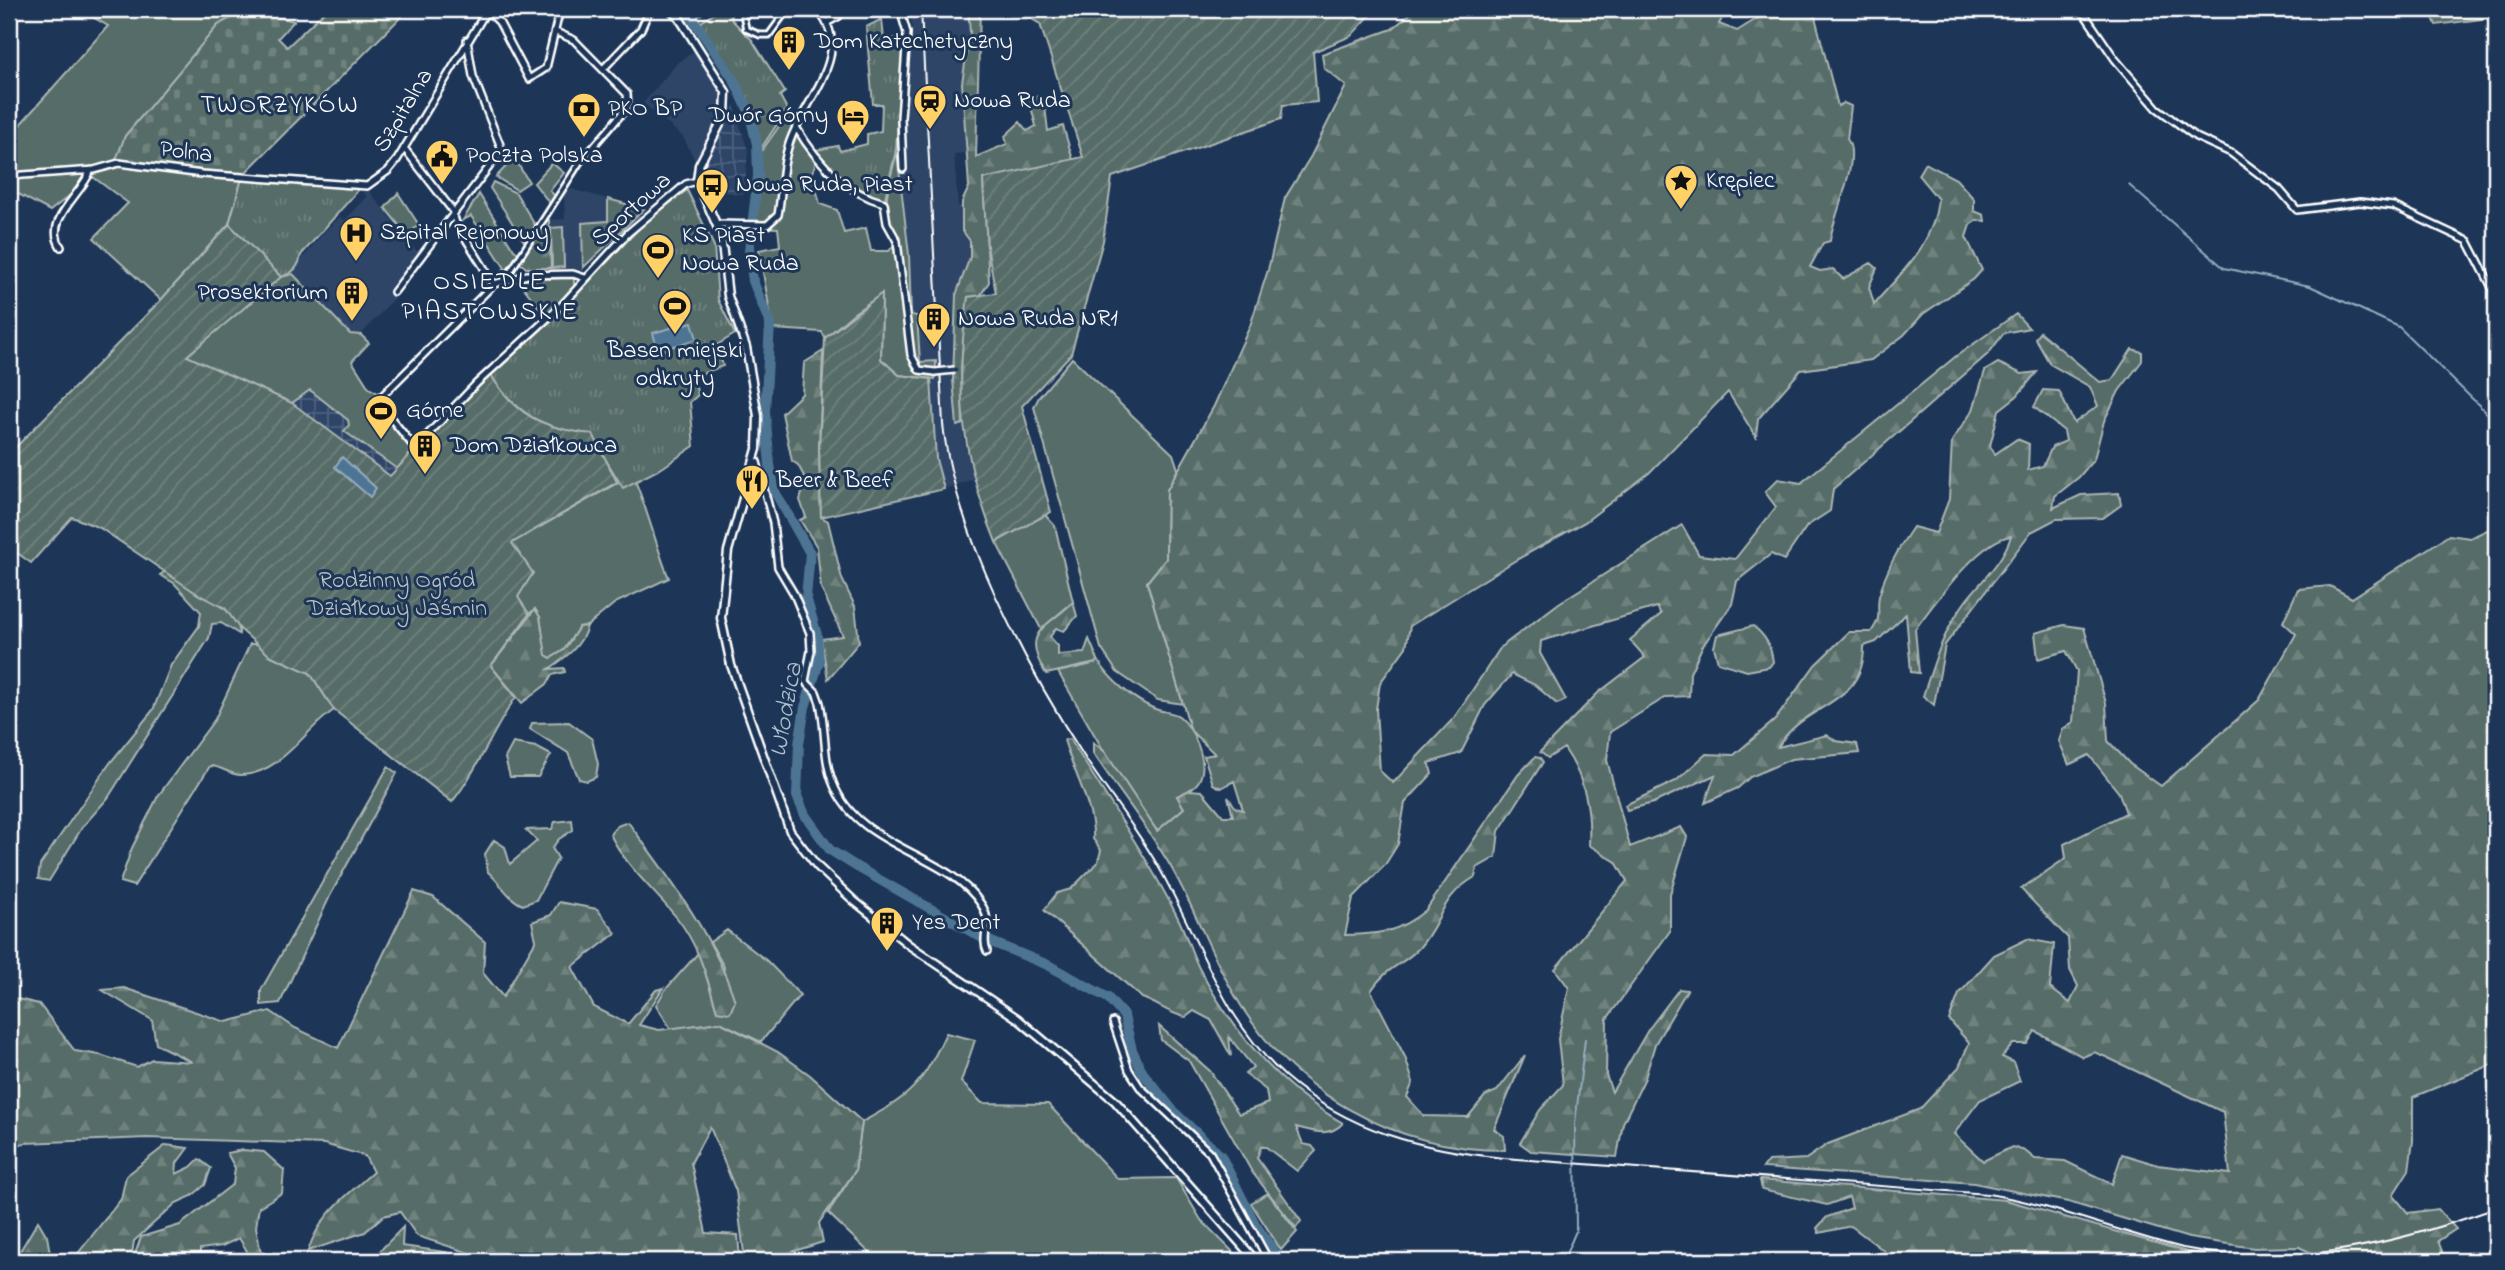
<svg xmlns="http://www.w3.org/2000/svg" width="2505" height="1270" font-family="'Indie Flower',sans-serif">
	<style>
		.built { fill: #2d4568 }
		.industrial { fill: url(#industrial-grid) }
		.grass { fill: #576c67; stroke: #abb6b3; stroke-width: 2 }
		.forest { fill: url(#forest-firs); stroke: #abb6b3; stroke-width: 2; fill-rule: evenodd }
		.cemetery { fill: url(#cemetery-stones); stroke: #abb6b3; stroke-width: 2 }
		.park { fill: url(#park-tufts); stroke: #abb6b3; stroke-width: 2 }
		.garden { fill: url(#garden-furrows); stroke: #abb6b3; stroke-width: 2 }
		.water { fill: #4d7493; stroke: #94acbe; stroke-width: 2 }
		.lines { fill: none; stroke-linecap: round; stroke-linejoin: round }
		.stream { stroke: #94acbe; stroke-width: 2 }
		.river { stroke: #4d7493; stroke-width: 10 }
		.pedestrian-casing { stroke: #fff; stroke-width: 9 }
		.minor-casing { stroke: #fff; stroke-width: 10 }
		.tertiary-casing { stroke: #fff; stroke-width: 11 }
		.pedestrian { stroke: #1d3557; stroke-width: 3.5 }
		.minor { stroke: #1d3557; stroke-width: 5 }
		.tertiary { stroke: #1d3557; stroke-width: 6 }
		.rail { stroke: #fff; stroke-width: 2 }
		.minor-bridge-casing { stroke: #fff; stroke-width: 10; stroke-linecap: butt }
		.minor-bridge { stroke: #1d3557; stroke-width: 5 }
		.labels { text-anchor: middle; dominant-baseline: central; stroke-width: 6; stroke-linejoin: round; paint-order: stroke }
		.poi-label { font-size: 24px; fill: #fff; stroke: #1d3557; text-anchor: start }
		.street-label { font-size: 24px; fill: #fff; stroke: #1d3557 }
		.park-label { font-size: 24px; fill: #bcc4c2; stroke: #1d3557 }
		.neighbourhood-label { font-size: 26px; letter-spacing: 2px; fill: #fff; stroke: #1d3557 }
		.water-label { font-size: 26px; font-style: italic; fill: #afc0ce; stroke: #1d3557 }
	</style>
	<defs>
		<pattern id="industrial-grid" width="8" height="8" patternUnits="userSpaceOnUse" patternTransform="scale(1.75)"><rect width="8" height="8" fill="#2d4568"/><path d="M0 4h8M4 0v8" fill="none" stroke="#4c617f"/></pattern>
		<pattern id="forest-firs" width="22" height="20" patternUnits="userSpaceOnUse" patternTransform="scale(1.75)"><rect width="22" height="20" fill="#576c67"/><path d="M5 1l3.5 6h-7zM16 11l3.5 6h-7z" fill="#70827e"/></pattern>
		<pattern id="cemetery-stones" width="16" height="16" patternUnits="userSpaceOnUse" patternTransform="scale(1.75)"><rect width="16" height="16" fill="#576c67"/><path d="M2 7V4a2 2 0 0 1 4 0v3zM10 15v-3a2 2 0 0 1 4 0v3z" fill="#70827e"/></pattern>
		<pattern id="park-tufts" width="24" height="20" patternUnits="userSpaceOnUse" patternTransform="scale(1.75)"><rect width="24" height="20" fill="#576c67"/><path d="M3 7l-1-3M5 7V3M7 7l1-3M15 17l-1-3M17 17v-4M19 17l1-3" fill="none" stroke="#70827e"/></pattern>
		<pattern id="garden-furrows" width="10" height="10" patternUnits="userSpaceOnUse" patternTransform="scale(1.75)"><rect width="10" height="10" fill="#576c67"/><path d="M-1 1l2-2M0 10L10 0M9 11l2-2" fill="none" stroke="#70827e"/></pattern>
	</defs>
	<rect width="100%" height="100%" fill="#1d3557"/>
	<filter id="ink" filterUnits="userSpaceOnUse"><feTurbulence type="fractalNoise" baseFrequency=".0143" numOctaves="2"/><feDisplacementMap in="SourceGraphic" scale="14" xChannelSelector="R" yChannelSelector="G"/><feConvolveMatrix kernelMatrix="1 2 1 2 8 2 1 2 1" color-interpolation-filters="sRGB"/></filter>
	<g filter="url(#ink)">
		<path class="built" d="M908 9H976L973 152 954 154 958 206 976 200 961 368 964 441 974 479 944 489 936 459 931 379 935 378 920 364 912 333 896 172 906 171 905 111 912 22Z
			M696 50 724 93 725 103 700 170 683 137 643 103 678 62Z
			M571 189 644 209 582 269H527L519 262 546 220 565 219 564 194Z
			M369 191 420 255 397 285 403 288 361 335 350 334 292 271 326 230 340 217 345 220 367 197 363 192Z"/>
		<path class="industrial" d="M734 105 748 151 744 195 723 192 701 174Z
			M310 389 348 420 345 431 397 469 391 477 292 403Z"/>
		<path class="grass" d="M79 9H270L269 14H234L219 25 125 136 117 160 243 175 229 224 161 300 94 238 128 203 93 177 50 211 9 189V137L108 26Z
			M686 9H708L697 17C733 65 750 92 761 152L789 112 817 160 812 173 820 204 837 210 844 233 866 228 871 251H889L897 241C879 206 888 188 897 152L909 255 911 315 917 316 920 362 936 361 935 379 899 375 881 359 882 294 854 313 825 338 822 332 773 329 759 250 780 246 778 228 751 227C749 201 759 174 757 147 753 95 714 50 686 9Z
			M514 158 529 182 517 190 496 177Z
			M552 163 564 173 550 191 556 197 551 205 534 183Z
			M493 182 516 193 536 227 525 243 490 188Z
			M479 194 514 250 520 254 511 267 498 275 505 268 471 216 463 220Z
			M608 199 644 209 583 268 582 223 608 221Z
			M563 227 564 267 552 268 551 228Z
			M293 274 350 334 361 335 369 343 352 361 369 388 383 396 378 401 415 448 397 469 344 431 349 425 348 420 310 390 292 403 186 356 281 277Z
			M574 278V289L546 317 518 280Z
			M1072 358 1173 454 1178 469 1167 490 1166 559 1147 582 1183 704 1158 700 1146 692 1117 672 1101 648 1034 407 1039 397Z
			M593 434C601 439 609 444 616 450 639 470 655 547 669 578L615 603 587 626 579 627 564 650 551 658 545 655 540 617 535 609 529 614 517 597 512 543 617 483Z
			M1045 515 1055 526 1073 602 1041 629 996 542Z
			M167 570C177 578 187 587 198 594 213 603 241 612 239 634L221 623 212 624 209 638 108 798 83 826 49 881 38 879 40 865 110 763 153 710 171 665 199 626 201 612 174 583 160 575Z
			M250 644H259L269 655 310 673 334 710C304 730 281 774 241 775 230 775 221 766 210 766L134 886 120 882 132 848 158 796 215 719Z
			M1098 660C1109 680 1134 700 1155 709 1162 712 1175 712 1180 717 1193 728 1207 759 1201 776 1198 787 1186 792 1177 796L1184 808 1157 831 1109 760 1058 672 1096 663Z
			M569 722 592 739 598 764 596 777 587 781 579 779 568 753 530 729 532 723Z
			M513 743 536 747 551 755 538 777H510L505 758Z
			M388 767 397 773 330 896 280 1003 261 1005V990Z
			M572 820 573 830 559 839 552 848 558 858 536 900 523 905C509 900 500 882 488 872L485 854 494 840 505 847 510 864 537 841 526 830 552 829 555 822Z
			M727 930 767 961 800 995 761 1042 720 1022 671 1029 656 1005 665 990 699 952 717 1011 724 967 710 942Z
			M946 1033 975 1040 961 1082 982 1103 1048 1104 1118 1179 1176 1178 1201 1220 1242 1261H878L828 1213 855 1171 862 1122C912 1095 922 1085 946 1033Z
			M1268 1193 1297 1232 1281 1250 1251 1203Z"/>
		<path class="forest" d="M968 9H980L976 157 1007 144 1005 136 1020 122 1027 131 1036 126 1030 103 1034 96 1044 98 1048 131 1063 126 1073 160 983 180 989 282 980 296 968 297 961 368 963 424 957 426 953 379 956 295 970 257V241L962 230V202L969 187 962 83 970 32Z
			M1416 9H1727L1719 24 1737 31 1766 13 1813 9 1838 106 1844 103 1851 106 1847 139C1862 158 1832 218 1830 241L1823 243 1810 267 1820 271 1833 269 1843 279 1871 263 1877 268 1869 287 1874 304C1903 271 1934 244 1938 199L1918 175 1925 163 1956 179 1974 199V211L1984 215 1985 221 1977 220 1970 225 1966 237 1982 270 1974 279 1923 314 1904 335 1871 360 1801 370 1758 419 1756 437 1728 392 1649 473 1585 522 1516 560 1410 626 1406 647 1380 683 1376 709 1380 771 1393 783 1454 718 1501 647 1559 603 1682 525 1699 555 1735 559 1776 507 1765 492 1778 479 1801 483 1955 357 2016 314 2029 328 2004 333 1989 353 1833 489 1830 511 1807 526 1784 560 1771 554 1737 581 1732 604 1702 647 1690 673 1689 696 1666 697 1610 732 1607 760 1630 847 1681 827 1687 837 1670 894V931L1607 1019 1606 1075 1612 1092 1648 1030 1679 989 1687 990 1655 1044 1645 1078 1623 1123 1617 1157 1531 1151 1520 1143 1540 1110 1563 1085 1558 1039 1569 988 1555 969 1627 881 1616 862 1589 845C1591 809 1585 778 1564 748L1548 758 1540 752 1598 693 1645 657 1630 640 1661 614 1657 607 1541 641 1540 653 1566 700 1557 704 1535 685 1512 674 1485 705 1461 753 1429 763 1432 774 1405 803 1398 844 1385 865 1353 898 1345 935C1380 934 1398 933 1426 910L1518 775 1535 757 1540 758 1543 762 1499 831 1496 857 1477 868 1475 877C1439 898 1443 921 1419 948 1402 966 1387 966 1371 991L1405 1057 1413 1082 1407 1097 1424 1116 1468 1117 1485 1096 1497 1091 1525 1055 1494 1129 1504 1136 1505 1150C1395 1150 1293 1094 1237 999 1210 955 1194 905 1168 862 1145 824 1117 789 1093 753V742L1105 752 1157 831 1184 808 1177 796 1190 790 1202 791 1223 816H1233L1228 797 1236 808 1243 810 1234 781 1221 788 1213 784 1204 756 1215 754 1191 731 1147 582 1166 559 1167 490 1214 406 1250 326 1268 270 1285 198 1311 156 1346 86 1324 68 1322 54 1392 29Z
			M2496 9V17L2436 25 2432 15Z
			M547 220H549L551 268H526L520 263Z
			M2040 332 2100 382 2112 380 2132 349 2142 352V361L2119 391 2104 421 2094 459 2079 477 2055 496 2053 508 2081 495 2119 493 2121 505 2103 518 2056 519 2031 532 1945 645 1934 705 1923 696C1934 662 1943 632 1965 602 1982 580 2003 562 2011 536 1979 540 1935 603 1915 629L1919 673 1911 672 1906 614 1876 642 1864 646C1865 707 1803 702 1778 747L1827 735 1836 741 1857 744 1859 753 1791 759 1750 777 1738 788 1705 803 1715 775 1653 803 1627 810 1625 805 1676 781 1706 754 1734 755 1775 720 1815 665 1849 632H1871C1883 616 1876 613 1879 596 1886 571 1898 548 1913 527L1936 533 1949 499 1952 441 1973 410 1985 371 1998 363 2022 374 2037 372 2017 396 1999 410 1990 446 1995 454 2017 439 2029 444 2028 470 2043 466 2052 447 2066 441 2064 431 2034 407 2043 390 2059 391 2074 423 2098 406 2090 387 2050 364 2035 338Z
			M823 351 819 448 821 517 828 521 842 579 855 606 859 642 828 679 821 639 843 636 821 588 817 547 800 520 806 517 800 500 806 480 798 465 792 461 782 413 802 394 804 363Z
			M2496 526V1063L2413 1097V1141L2409 1170 2393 1195 2408 1213 2438 1209 2456 1229 2438 1241 2446 1261H2329L2299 1247 2254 1248 2189 1238 2068 1202 1974 1183 1763 1168 1768 1161 1806 1159 1828 1144 1920 1109 1959 1067 1969 1043 1949 1020 1959 994 1994 955 2027 939 2054 944 2050 988 2070 1003 2078 986 2070 970 2068 938 2021 889 2066 858 2064 844 2126 813 2119 793 2089 755 2069 765 2059 741 2063 729 2073 722 2077 671 2066 651 2038 659 2035 633 2064 625 2084 628 2106 703 2108 741 2130 764 2161 786 2259 700 2296 634 2283 622 2298 589 2330 586 2352 598 2449 535 2470 538ZM2035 1031 2083 1057 2094 1052 2106 1057 2223 1112 2230 1174 2158 1165 2122 1154 2112 1184 2065 1161 2035 1159 2025 1151 2012 1147 1983 1161 1954 1134 1980 1100 2020 1081 2013 1062 2002 1057 2013 1044H2027Z
			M1073 602 1077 616 1064 631 1056 628 1050 637 1058 646V655L1084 653 1089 639 1098 660 1096 663 1046 674C1019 631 1047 628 1073 602Z
			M535 609 540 617 546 655 551 658 564 650 579 627 587 626C582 646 565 658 549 669L564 668 565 672 552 675 547 684 522 703 491 666Z
			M1753 626C1766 636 1771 646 1773 662L1769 667 1747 671 1718 662 1714 647 1717 635Z
			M1070 739C1106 797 1146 855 1177 916 1186 933 1191 953 1200 970 1234 1033 1280 1088 1343 1123 1329 1138 1313 1131 1296 1127L1303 1144 1312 1146 1316 1151 1297 1171 1266 1147H1261L1257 1158 1301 1221 1296 1228 1252 1172 1189 1061 1161 1040 1159 1026 1210 1071 1239 1114 1268 1103 1266 1090 1245 1074 1253 1067 1229 1037 1231 1056 1211 1020 1194 1011 1186 1017C1169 1014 1159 1004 1142 998L1044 910 1057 893 1071 889 1098 862 1101 850 1093 839C1095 809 1073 771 1064 740Z
			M628 822C670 879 713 934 735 1001L730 1013 717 1011C707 978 699 946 677 918 654 890 626 867 610 834L617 826Z
			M414 891 433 897 485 942 483 973 503 997 536 940 532 922 551 915 559 902 597 909 616 933 572 967 594 1007 628 1024 656 990 663 988 639 1025 659 1030 720 1022 778 1052 810 1075 862 1122 855 1171 819 1223 823 1242 763 1261H745L736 1191 710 1127 691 1163 706 1233 738 1235 740 1261H494L417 1236 400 1212 383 1216 365 1232 308 1251C320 1214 345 1197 373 1172L365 1156 324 1144 147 1138 25 1143 9 1147V997L39 1004 75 1051 100 1055 137 1067 152 1059 192 1062 156 1044 152 1020 102 990 124 988 226 1022 270 1011 295 1028 338 1048Z
			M166 1145 188 1148 177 1163 176 1174 191 1167 199 1159 211 1168 205 1185 192 1196 176 1203 134 1241 131 1261H72L121 1199 126 1176Z
			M243 1150 264 1152 284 1170 282 1193 259 1207 256 1227 261 1253 250 1256 239 1238 222 1246 200 1249V1255L220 1254 240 1261H137L135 1254 141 1237 180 1225 233 1184 235 1168 227 1153Z
			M1760 1180 2006 1200 2187 1252 2244 1261H2307H1889L1883 1250 1851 1226 1819 1233 1817 1228 1827 1217 1852 1208 1849 1197 1827 1205 1762 1190Z
			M38 1221 47 1236 50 1253 44 1261H14Z
			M403 1227 402 1246 445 1252 424 1261H370Z"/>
		<path class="cemetery" d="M327 9H403L404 14 243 175 116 160 125 136 218 25C243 9 267 14 294 21L278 38 287 47Z"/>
		<path class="park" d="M720 9H730L732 20 752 40 785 92 780 96 787 109 760 150C746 100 726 68 697 25Z
			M882 19 884 40 903 37 896 150 884 203 865 197 810 151 838 146 840 151 867 144V134L881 131 882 104H873L866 27Z
			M243 175 360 188 301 255C299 268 292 274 281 277L229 224Z
			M687 190 714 246 718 300 735 334 717 345 723 366 693 377 698 395 690 402 694 446 662 468 623 488 590 434C543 429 514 413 489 372L561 306 569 303 643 224Z
			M398 193 419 225 407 235 385 208Z"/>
		<path class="garden" d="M1029 9H1376L1351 36 1313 52 1317 102 1283 105 1281 119 1112 177 1103 241 1071 354 1022 406 1051 512 996 542C961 457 954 387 968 297L996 293 987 247 983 179 1083 157 1040 24 1032 19Z
			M229 224 281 277 187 356 292 403 390 476 489 372C515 416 544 429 593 434L617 482 512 543 533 573 518 597 529 614 491 666 516 697C492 731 478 770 452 802L334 710 310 673 269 655 240 629 225 608 199 595 100 528 72 517 31 563 9 547V454L161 300Z
			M882 293 881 359 899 375 931 379 936 459 944 489 821 517 819 448 825 338Z"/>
		<path class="water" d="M692 322 697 339 658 351 653 333Z
			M342 457 376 488 370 497 335 467Z"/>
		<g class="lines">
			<path class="stream" d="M2129 185 2224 268 2310 286 2399 327 2496 422
				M1563 1261 1576 1231 1575 1124 1585 1039"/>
			<path class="river" d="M686 9 734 80 749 111 757 144 758 176 749 251 753 281 770 324 765 412 770 465 775 492 810 553 806 597 817 635 819 662 805 707 799 744 797 796 805 815 830 850 857 867 984 939 1048 965 1108 998 1124 1016 1132 1050 1143 1073 1175 1113 1221 1156 1255 1224 1281 1261"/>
			<defs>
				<path id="pedestrian" d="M742 9 746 29 760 35H769L788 9
					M505 280 580 162 613 124"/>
				<path id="minor" d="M900 9 907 33 901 118 903 169
					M1183 9V10
					M2081 9 2115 59 2157 108 2196 137 2231 153 2279 189 2297 210 2360 202 2393 206 2468 241 2496 295
					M828 22 839 16
					M556 32 574 40 627 94 628 106 613 124
					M604 68 641 29 650 9
					M796 127C816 161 845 192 884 203L887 223 897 241 911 355 919 370 935 372
					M404 148 452 210 456 223 494 284
					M9 176 94 170 119 163 202 174 367 186 388 171 397 160 487 10 499 22 529 79 546 68 560 9
					M717 224 767 225 778 215C783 188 781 162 792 136 808 97 856 48 816 9
					M61 247C43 220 81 196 91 170
					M585 278 573 274 527 275 494 284 377 401 415 448 477 383 561 306 628 233 686 184 697 181
					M394 292 502 150 473 76 467 40
					M754 460 757 462 773 523 778 567 794 594 810 633 811 651 805 681 816 692 820 703C826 729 823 759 833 783 858 849 947 852 981 904 994 923 980 936 987 951
					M1113 1022 1129 1070 1140 1087 1210 1153 1269 1261"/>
				<path id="tertiary" d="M482 9H490
					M669 9 678 16 726 92 725 115 699 165 697 181 721 235 728 296 746 347 758 416 757 449 728 551 721 618 731 665 790 831 817 866 853 900 909 945 1017 1018 1115 1101 1256 1261"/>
			</defs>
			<use href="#pedestrian" class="pedestrian-casing"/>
			<use href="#minor" class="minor-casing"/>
			<use href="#tertiary" class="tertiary-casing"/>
			<use href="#pedestrian" class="pedestrian"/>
			<use href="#minor" class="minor"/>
			<use href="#tertiary" class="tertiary"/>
			<path class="rail" d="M921 9 943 424C955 534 1027 668 1087 761 1110 796 1137 829 1158 866 1199 937 1222 1021 1286 1077 1348 1131 1424 1150 1504 1158L1988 1194C2055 1205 2117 1232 2183 1248 2291 1270 2395 1244 2496 1208"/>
			<defs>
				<path id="minor-bridge" d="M935 372 955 370"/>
			</defs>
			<use href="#minor-bridge" class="minor-bridge-casing"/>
			<use href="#minor-bridge" class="minor-bridge"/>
		</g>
	</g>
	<defs>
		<symbol id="building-pin" viewBox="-11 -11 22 30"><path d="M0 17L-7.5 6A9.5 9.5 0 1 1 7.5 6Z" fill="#ffd166" stroke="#1d3557"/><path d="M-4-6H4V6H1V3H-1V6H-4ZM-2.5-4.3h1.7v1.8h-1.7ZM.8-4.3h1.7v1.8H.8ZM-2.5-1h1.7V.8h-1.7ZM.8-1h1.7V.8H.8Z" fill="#111"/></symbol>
		<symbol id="station-pin" viewBox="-11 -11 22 30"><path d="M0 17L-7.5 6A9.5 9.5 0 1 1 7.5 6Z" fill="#ffd166" stroke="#1d3557"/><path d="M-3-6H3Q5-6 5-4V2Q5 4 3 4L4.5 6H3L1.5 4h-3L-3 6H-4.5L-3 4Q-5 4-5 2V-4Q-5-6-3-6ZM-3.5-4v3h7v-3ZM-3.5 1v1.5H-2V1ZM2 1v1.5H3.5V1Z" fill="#111"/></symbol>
		<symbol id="bank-pin" viewBox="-11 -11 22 30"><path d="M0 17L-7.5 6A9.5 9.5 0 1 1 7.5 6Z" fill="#ffd166" stroke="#1d3557"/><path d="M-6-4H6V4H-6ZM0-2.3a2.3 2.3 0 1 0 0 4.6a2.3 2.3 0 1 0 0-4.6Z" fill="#111"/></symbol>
		<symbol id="hotel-pin" viewBox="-11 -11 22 30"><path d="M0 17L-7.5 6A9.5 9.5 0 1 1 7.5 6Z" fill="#ffd166" stroke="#1d3557"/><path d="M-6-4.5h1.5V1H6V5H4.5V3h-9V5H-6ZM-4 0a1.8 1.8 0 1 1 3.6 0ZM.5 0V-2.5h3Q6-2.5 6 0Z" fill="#111"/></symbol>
		<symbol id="civic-pin" viewBox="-11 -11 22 30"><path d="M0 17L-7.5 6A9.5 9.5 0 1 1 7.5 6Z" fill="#ffd166" stroke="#1d3557"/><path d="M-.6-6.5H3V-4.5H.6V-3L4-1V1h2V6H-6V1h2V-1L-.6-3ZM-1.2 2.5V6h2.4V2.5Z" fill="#111"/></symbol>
		<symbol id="sight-pin" viewBox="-11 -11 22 30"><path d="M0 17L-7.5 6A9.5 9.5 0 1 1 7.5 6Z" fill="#ffd166" stroke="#1d3557"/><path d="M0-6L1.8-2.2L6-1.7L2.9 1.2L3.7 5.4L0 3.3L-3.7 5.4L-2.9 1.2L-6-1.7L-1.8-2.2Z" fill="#111"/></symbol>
		<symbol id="bus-pin" viewBox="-11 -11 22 30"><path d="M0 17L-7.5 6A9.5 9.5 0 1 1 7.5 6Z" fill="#ffd166" stroke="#1d3557"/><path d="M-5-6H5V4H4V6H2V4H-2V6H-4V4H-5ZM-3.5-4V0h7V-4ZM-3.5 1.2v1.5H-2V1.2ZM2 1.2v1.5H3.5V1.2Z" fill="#111"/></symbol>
		<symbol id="hospital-pin" viewBox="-11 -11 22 30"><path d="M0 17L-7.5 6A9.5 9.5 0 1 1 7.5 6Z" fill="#ffd166" stroke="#1d3557"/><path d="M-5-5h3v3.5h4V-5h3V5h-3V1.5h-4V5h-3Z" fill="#111"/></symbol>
		<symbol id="stadium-pin" viewBox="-11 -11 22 30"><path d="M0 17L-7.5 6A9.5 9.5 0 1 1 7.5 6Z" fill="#ffd166" stroke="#1d3557"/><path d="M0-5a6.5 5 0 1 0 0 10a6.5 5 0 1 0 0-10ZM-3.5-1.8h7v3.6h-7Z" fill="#111"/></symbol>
		<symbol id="restaurant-pin" viewBox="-11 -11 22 30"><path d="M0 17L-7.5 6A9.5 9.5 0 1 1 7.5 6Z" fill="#ffd166" stroke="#1d3557"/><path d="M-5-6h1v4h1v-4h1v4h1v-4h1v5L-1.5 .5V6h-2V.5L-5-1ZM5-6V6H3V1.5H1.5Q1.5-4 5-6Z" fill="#111"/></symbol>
	</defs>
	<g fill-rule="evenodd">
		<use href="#building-pin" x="770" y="23" width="38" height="52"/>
		<use href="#station-pin" x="911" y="82" width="38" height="52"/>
		<use href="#bank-pin" x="565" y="90" width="38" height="52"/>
		<use href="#hotel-pin" x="834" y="97" width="38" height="52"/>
		<use href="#civic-pin" x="423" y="137" width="38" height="52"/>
		<use href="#sight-pin" x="1662" y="162" width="38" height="52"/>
		<use href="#bus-pin" x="693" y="166" width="38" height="52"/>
		<use href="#hospital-pin" x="337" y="214" width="38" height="52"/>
		<use href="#stadium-pin" x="639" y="231" width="38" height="52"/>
		<use href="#building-pin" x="333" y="274" width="38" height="52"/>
		<use href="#stadium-pin" x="656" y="287" width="38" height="52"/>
		<use href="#building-pin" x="915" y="300" width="38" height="52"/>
		<use href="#stadium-pin" x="362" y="392" width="38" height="52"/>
		<use href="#building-pin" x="406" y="427" width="38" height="52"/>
		<use href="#restaurant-pin" x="733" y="462" width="38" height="52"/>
		<use href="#building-pin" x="868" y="904" width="38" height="52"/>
	</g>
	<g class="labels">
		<g class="poi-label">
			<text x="814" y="42">Dom Katechetyczny</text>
			<text x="954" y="101">Nowa Ruda</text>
			<text x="608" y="109">PKO BP</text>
			<text x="828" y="116" text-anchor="end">Dwór Górny</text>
			<text x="466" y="156">Poczta Polska</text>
			<text x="1706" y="181">Krępiec</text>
			<text x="736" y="185">Nowa Ruda, Piast</text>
			<text x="380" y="233">Szpital Rejonowy</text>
			<text x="682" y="236">KS Piast<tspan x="682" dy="28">Nowa Ruda</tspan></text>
			<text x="328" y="293" text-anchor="end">Prosektorium</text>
			<text x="958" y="319">Nowa Ruda NR1</text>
			<text x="675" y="351" text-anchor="middle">Basen miejski<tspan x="675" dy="28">odkryty</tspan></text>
			<text x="406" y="411">Górne</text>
			<text x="450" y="446">Dom Działkowca</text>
			<text x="776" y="481">Beer &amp; Beef</text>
			<text x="912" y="923">Yes Dent</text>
		</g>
		<g class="street-label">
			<text transform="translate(404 111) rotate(-59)">Szpitalna</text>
			<text transform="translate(186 153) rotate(7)">Polna</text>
			<text transform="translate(632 210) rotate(-42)">Sportowa</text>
		</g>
		<g class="park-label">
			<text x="397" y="581">Rodzinny Ogród<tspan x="397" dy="28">Działkowy Jaśmin</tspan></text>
		</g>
		<g class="neighbourhood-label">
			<text x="280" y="106">TWORZYKÓW</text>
			<text x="490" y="283">OSIEDLE<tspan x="490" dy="30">PIASTOWSKIE</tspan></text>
		</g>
		<g class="water-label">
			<text transform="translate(787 710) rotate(-80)">Włodzica</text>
		</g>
	</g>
	<rect width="2505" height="1270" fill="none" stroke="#1d3557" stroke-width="35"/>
	<rect x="18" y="18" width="2470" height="1235" fill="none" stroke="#fff" stroke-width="2.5" filter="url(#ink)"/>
</svg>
